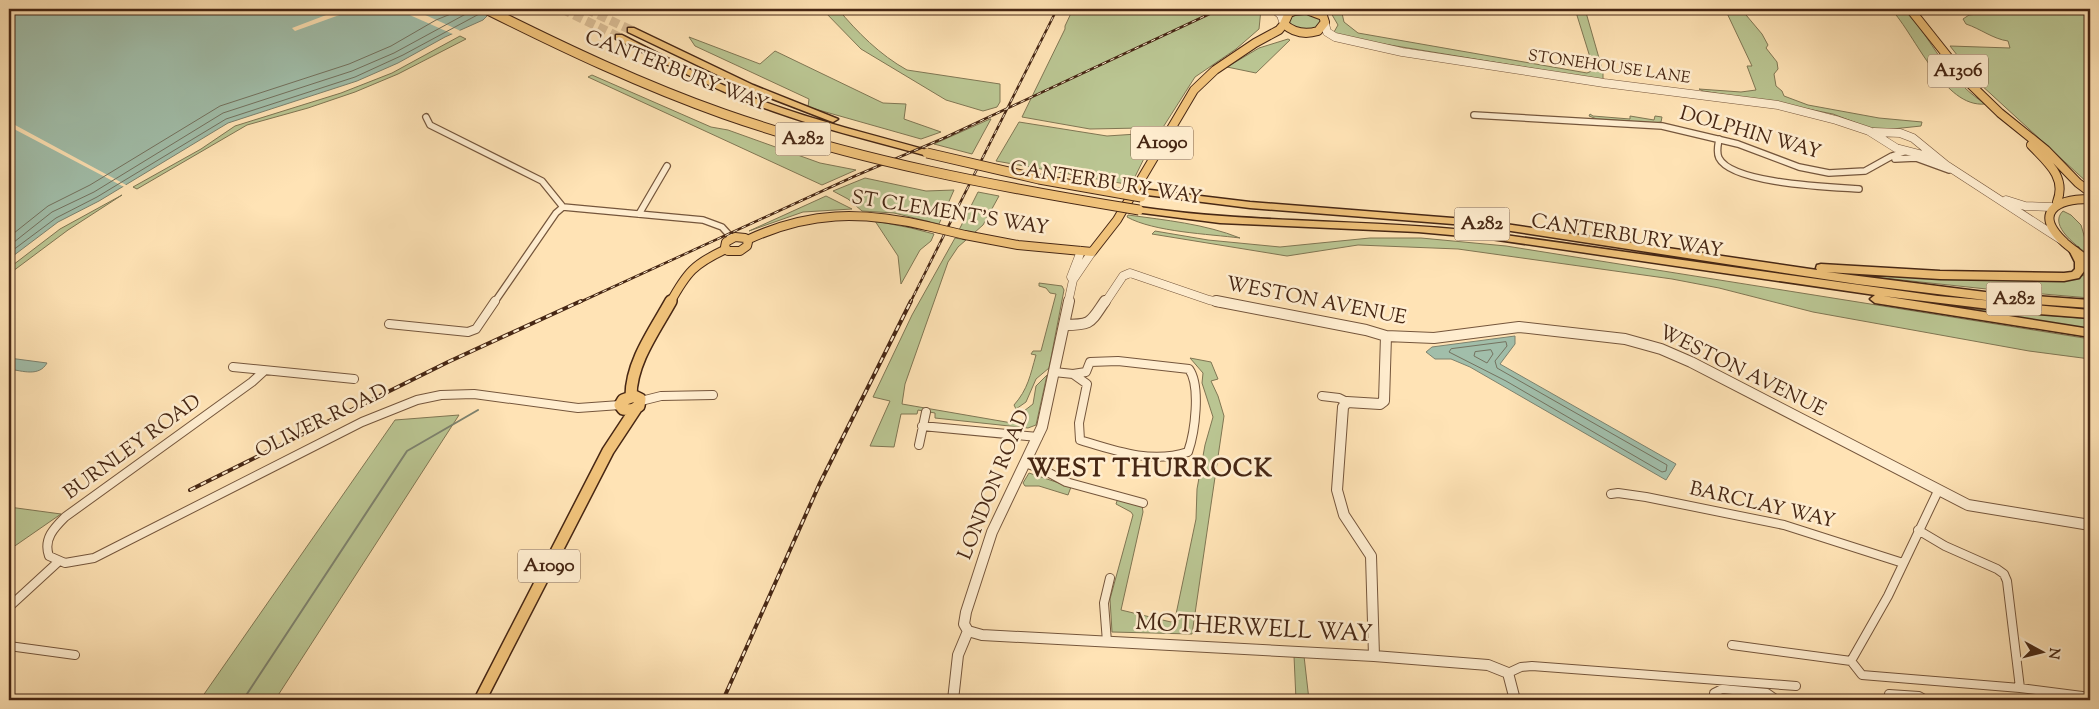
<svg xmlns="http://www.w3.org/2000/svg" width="2099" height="709" font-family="'Sorts Mill Goudy',serif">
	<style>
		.green { fill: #bac592; stroke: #807653 }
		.water { fill: #a1beaa; stroke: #7d826e }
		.pier { fill: #ffe3b5 }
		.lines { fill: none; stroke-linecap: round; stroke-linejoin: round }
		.shore { stroke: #74725f; stroke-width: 1 }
		.stream-far1 { stroke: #7d826e; stroke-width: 1 }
		.stream { stroke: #7d826e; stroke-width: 2 }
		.trunk-tunnel { stroke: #dabd95; stroke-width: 9; stroke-dasharray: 9 4.5; stroke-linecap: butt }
		.minor-far1-casing { stroke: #75563c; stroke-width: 8 }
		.minor-casing { stroke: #75563c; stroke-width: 10 }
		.tertiary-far1-casing { stroke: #75563c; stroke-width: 9 }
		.tertiary-casing { stroke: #75563c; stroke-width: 12 }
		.primary-far1-casing { stroke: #472714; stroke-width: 10 }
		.primary-casing { stroke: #472714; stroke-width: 14 }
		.trunk-casing { stroke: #472714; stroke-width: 3 }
		.minor-far1 { stroke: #ffedcf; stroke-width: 5.5 }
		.minor { stroke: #ffedcf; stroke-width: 8 }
		.tertiary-far1 { stroke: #ffedcf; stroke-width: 8 }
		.tertiary { stroke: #ffedcf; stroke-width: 10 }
		.primary-far1 { stroke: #f0c27a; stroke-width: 8 }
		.primary { stroke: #f0c27a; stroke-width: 11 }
		.trunk { fill: #f0c27a; fill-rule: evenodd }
		.rail-far1-casing { stroke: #472714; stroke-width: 2.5 }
		.rail-casing { stroke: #472714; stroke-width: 4 }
		.rail-far1 { stroke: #ffedcf; stroke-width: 1; stroke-dasharray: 4.5; stroke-linecap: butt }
		.rail { stroke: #ffedcf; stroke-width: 2; stroke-dasharray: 6; stroke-linecap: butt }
		.primary-bridge-casing { stroke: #472714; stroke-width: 10; stroke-linecap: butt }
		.trunk-bridge-casing { stroke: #472714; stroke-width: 11; stroke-linecap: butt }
		.primary-bridge { stroke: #f0c27a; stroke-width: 8 }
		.trunk-bridge { stroke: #f0c27a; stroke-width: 9 }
		.labels { text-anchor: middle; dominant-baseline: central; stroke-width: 5; stroke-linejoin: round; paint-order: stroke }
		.far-street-label { font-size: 16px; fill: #472714; stroke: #ffedcf }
		.shield { fill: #ffedcf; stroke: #7e624c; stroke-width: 1 }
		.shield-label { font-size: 19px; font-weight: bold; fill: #472714 }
		.street-label { font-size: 20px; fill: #472714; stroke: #ffedcf }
		.near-street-label { font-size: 24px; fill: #472714; stroke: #ffedcf }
		.district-label { font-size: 25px; font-weight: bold; letter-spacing: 1px; fill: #472714; stroke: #ffedcf }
	</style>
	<rect width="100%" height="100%" fill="#ffe3b5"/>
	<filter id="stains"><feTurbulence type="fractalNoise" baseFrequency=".004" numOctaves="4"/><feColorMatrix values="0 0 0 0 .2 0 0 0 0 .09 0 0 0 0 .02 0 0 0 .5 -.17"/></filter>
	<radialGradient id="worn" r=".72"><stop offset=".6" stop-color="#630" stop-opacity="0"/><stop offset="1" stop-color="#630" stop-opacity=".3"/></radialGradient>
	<path class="green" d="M822 9H838C857 32 880 55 907 70L1000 84V102L997 107 983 111 946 100 861 49Z
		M1073 9H1261L1259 29 1236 49 1195 77 1160 132 1141 128 1090 129 1022 117 1065 29V26Z
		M1331 9H1341L1344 22 1358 33 1587 73 1594 70 1575 9H1585L1603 72V80L1341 37 1334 32 1338 25 1331 13Z
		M1725 9H1741L1762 34 1768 45 1766 48 1777 62 1778 69 1774 74 1776 86 1782 91 1784 96 1808 105 1879 118 1922 122 1921 126 1883 130 1867 127 1833 114 1808 109 1703 91 1699 89 1741 92 1756 90 1747 66H1752Z
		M1891 9H1904C1927 32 1940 64 1964 87 1970 93 1978 99 1985 104 1944 108 1916 36 1891 9Z
		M1976 9H2090V185L1980 84 1950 46 2010 48 2008 41C1993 39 1981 29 1966 24L1963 19 1969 15 1978 14Z
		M1304 13 1320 18V25L1311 31 1290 27 1288 20 1294 15Z
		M460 36 466 39 398 74 355 92 308 108 247 125 137 189 133 187 201 149 235 126 341 93 392 73Z
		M689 37 760 64 775 51 883 103 906 104 904 119 941 132 921 139 808 107 809 99 695 46Z
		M1288 39 1290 40 1256 73 1227 67 1259 48Z
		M592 75 711 127 728 130 820 163 856 170 822 185 588 77Z
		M1590 114 1593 116 1630 119V116L1654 120 1655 116 1662 117 1661 122 1655 123 1597 119 1589 116Z
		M991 119 972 154 934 144 990 119Z
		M1019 122 1107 136 1137 134 1153 140 1131 185 996 161Z
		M865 178 926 191 954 190 939 224 894 213 862 211 848 199 833 191Z
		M978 192 999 196 983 225 974 233 959 230Z
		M122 195 68 230 9 274V268L60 229Z
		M826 196 852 209 803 212 749 231Z
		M2063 211 2071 215 2081 225 2090 256C2080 248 2047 226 2063 211Z
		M1128 215C1165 220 1205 224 1240 238 1209 234 1154 232 1127 217Z
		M875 221 911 228 934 234 931 241 920 250 901 284 898 256Z
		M1155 231 1208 240 1280 247 1370 238H1421L1506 246 2090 339V359L2029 351 1813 312 1719 288 1672 279 1458 249 1358 245 1287 256 1152 234Z
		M955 238 966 240 958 247 948 262 905 384 902 404 1012 423 1027 419 1024 411 1033 404 1036 386 1047 375 1036 425 1028 428 935 418V413L918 410 917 414H901L894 447 870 446 890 401 873 397 912 315Z
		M2087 266 2090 268V298L1996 290 1855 275 1853 273 2066 280 2074 279 2084 275Z
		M1039 283 1062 286 1064 290 1049 368 1036 379 1026 402 1016 409 1014 405C1028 389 1030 376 1036 355L1031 354 1033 351H1041L1056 294 1050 293 1046 288 1039 286Z
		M1943 306 2090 319V330L1943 308Z
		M1190 358 1211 362 1218 379 1211 381 1218 396 1224 416 1192 634 1112 632 1110 599 1133 515 1131 512 1116 504 1118 498 1142 505 1143 512 1121 610 1171 622 1175 619 1196 519 1197 489 1205 445 1213 417 1202 383 1203 373Z
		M459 415 275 700H200L395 420Z
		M1029 473 1071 487 1068 495 1039 486H1025L1023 483Z
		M9 507 61 514 9 550Z
		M1294 656H1304L1309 700H1296Z"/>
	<path class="water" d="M9 9H490L487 16 483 20 445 37 398 63 357 81 228 123 99 201 58 222 9 259Z
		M1515 336V344L1500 364 1676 464 1666 480 1470 367 1451 359H1435L1426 352 1432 347Z
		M9 358 47 363C39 377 23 371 9 369Z"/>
	<path class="pier" d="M342 9H356L295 31 292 28Z
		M396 9H412L463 32 455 35Z
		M15 125 128 186 126 188 14 129 9 128V126Z"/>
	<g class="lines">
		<path class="shore" d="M9 237 48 206 90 185 220 106 349 64 391 46 436 20 463 9
			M9 246 52 212 94 192 223 113 352 71 394 53 475 9
			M9 253 56 218 97 197 226 119 355 77 403 55 481 13
			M1506 342 1507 346 1495 361 1497 368 1667 465 1666 471 1662 472 1506 381 1449 352 1451 349Z
			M1491 350 1493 354 1487 363 1474 356 1475 352Z"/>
		<path class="stream-far1" d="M832 9 836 13
			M1064 9 1089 14 1093 9"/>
		<path class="stream" d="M243 700 407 451 478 410"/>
		<path class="trunk-tunnel" d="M562 9 619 37
			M586 9 631 30"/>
		<defs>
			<path id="minor-far1" d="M1474 115 1662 126 1738 144 1799 167 1829 173 1865 171 1892 156 1907 151
				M426 117 430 125 542 181 563 207
				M1719 139C1718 145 1716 152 1719 158 1732 184 1832 187 1859 189
				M1895 159 1916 158 1949 170
				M639 214 667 166
				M494 303 556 213 563 207 703 220 722 227 732 238"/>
			<path id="minor" d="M389 324 468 332 476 329 495 301
				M1118 361 1189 369C1201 386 1195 432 1188 452 1151 464 1116 451 1080 440L1079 423 1087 384 1073 374 1086 372 1090 362Z
				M233 367 354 379
				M264 371 252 382 65 517C54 528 43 539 49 556L65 563 94 558 362 422 417 400 441 395 474 394 578 408 620 405
				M1054 372 1073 374
				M1322 396 1339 398 1347 402
				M641 401 661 396 713 395
				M922 426 1038 437
				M919 445 926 412
				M1025 463 1042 469 1066 482 1143 503
				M1611 494 1618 493 1646 497 1784 525 1903 563
				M1918 530 1945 546 1997 569 2004 574 2007 581 2020 688
				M9 607 58 562
				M1107 642 1104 603 1110 578
				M1732 645 1851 661 1862 675 2020 688 2090 697
				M9 646 75 655
				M1851 661 1888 596 1938 491
				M1508 673 1521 667 1532 666 1796 686
				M1889 694 1919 696 1926 700
				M1714 700V693L1722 689 1767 693 1777 700
				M1929 700H1952"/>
			<path id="tertiary-far1" d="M1274 9 1281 15 1283 21
				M1325 24 1327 32 1335 37 1402 52 1604 83 1778 105 1836 120 1869 131 1896 148 1927 156 1946 165
				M1874 132 1900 133 1913 138 1946 165 2063 241
				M2006 200 2025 206 2051 207
				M1073 280 1092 252
				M1068 303 1073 280 1071 277 1081 251
				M1105 303 1123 276 1130 273 1209 300 1222 303"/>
			<path id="tertiary" d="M1216 301 1366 330 1386 336 1434 338 1519 327 1625 339 1661 349 1691 362 1968 505 2090 525
				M1064 325C1092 325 1090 323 1105 301
				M968 631 982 635 1374 656 1488 665 1508 673 1515 700
				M968 631 964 624 966 612 992 532 1042 427 1069 301
				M1374 656 1371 556 1344 515 1337 490 1343 407 1347 402 1380 404 1384 401 1386 336
				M953 700 958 655 968 631"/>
			<path id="primary-far1" d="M1321 9 1323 16
				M1910 9 1968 82 2000 113 2046 150 2078 183 2090 192
				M1307 10 1323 16 1325 22 1318 31C1305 35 1294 33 1284 24L1289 13 1294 11Z
				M2031 145C2047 162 2067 177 2057 202
				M2090 199C2055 199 2033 213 2065 243 2073 250 2082 256 2090 262
				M965 235 1018 245 1092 252 1117 220 1194 90 1215 70 1255 43 1279 30 1284 24
				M735 237 745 238 748 242 747 246 740 251H728L725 247 726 242Z
				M747 240C809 211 861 211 927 226
				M670 303C687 272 694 264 726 249"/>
			<path id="primary" d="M631 396C631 362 655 330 671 301
				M634 396 640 399 639 406 632 410 623 409 620 405 623 400Z
				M480 700 608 451 637 407"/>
			<path id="trunk" d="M628 28H634L753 85 838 119 833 122 830 121 747 89 628 32Z
				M616 35H622C667 58 712 82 759 100 815 121 873 135 930 151L932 153 930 155H924C866 139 807 125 751 103 705 85 661 61 616 39Z
				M1142 189 1250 202 1478 220 1817 270 1816 268 1817 265 1821 264 1940 271 2064 273 2072 272 2075 269V262L2069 250 2074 247 2078 248 2085 262V270L2079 278 2064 281 1940 279 1827 272 1993 293 2090 300V308L1993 301 1857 284 1478 226 1250 208 1139 194 1137 192Z
				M1139 207C1253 224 1369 219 1484 232L1938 296 2090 310V318L2014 312 1883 296 2090 329V337L1875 303 1870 299 1875 295 1484 238 1418 232 1220 223 1135 212 1134 210Z"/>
		</defs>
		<use href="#minor-far1" class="minor-far1-casing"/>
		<use href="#minor" class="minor-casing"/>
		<use href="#tertiary-far1" class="tertiary-far1-casing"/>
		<use href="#tertiary" class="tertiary-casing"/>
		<use href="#primary-far1" class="primary-far1-casing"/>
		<use href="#primary" class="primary-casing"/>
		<use href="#trunk" class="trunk-casing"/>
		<use href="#minor-far1" class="minor-far1"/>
		<use href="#minor" class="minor"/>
		<use href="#tertiary-far1" class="tertiary-far1"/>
		<use href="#tertiary" class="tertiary"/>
		<use href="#primary-far1" class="primary-far1"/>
		<use href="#primary" class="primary"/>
		<use href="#trunk" class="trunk"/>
		<defs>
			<path id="rail-far1" d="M578 303 855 176 944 138 1220 9
				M910 303 1057 9"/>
			<path id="rail" d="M190 490 448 362 581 301
				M723 700 819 485 911 301"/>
		</defs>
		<use href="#rail-far1" class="rail-far1-casing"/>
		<use href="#rail" class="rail-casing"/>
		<use href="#rail-far1" class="rail-far1"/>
		<use href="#rail" class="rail"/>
		<defs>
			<path id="primary-bridge" d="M927 226 965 235"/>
			<path id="trunk-bridge" d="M486 9C564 48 642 85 724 114 858 161 999 187 1139 210
				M927 153 1039 179 1141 197"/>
		</defs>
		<use href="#primary-bridge" class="primary-bridge-casing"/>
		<use href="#trunk-bridge" class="trunk-bridge-casing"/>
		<use href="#primary-bridge" class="primary-bridge"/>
		<use href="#trunk-bridge" class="trunk-bridge"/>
	</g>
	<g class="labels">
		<g class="far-street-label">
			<text transform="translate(1609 68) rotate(8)">STONEHOUSE LANE</text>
		</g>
		<g class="shield">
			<rect x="1928" y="54.5" width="60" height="33" rx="4"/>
			<rect x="775.5" y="122.5" width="55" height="33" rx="4"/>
			<rect x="1131" y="126.5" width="62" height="33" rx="4"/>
			<rect x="1454.5" y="207.5" width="55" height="33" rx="4"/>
			<rect x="1986.5" y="282.5" width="55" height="33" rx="4"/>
			<rect x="518" y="549.5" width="62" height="33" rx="4"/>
		</g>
		<g class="shield-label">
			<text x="1958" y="71">A1306</text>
			<text x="803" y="139">A282</text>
			<text x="1162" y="143">A1090</text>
			<text x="1482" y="224">A282</text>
			<text x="2014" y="299">A282</text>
			<text x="549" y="566">A1090</text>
		</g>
		<g class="street-label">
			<text transform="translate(676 72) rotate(21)">CANTERBURY WAY</text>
			<text transform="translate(1750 134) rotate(16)">DOLPHIN WAY</text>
			<text transform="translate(1106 184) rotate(9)">CANTERBURY WAY</text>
			<text transform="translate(950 214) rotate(9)">ST CLEMENT'S WAY</text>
			<text transform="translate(1627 237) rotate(9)">CANTERBURY WAY</text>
			<text transform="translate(1316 302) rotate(11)">WESTON AVENUE</text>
			<text transform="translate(1742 372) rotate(26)">WESTON AVENUE</text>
			<text transform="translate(322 422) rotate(-26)">OLIVER ROAD</text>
			<text transform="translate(133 448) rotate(-36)">BURNLEY ROAD</text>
			<text transform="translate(995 485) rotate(-68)">LONDON ROAD</text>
			<text transform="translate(1762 506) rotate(13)">BARCLAY WAY</text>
		</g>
		<g class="near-street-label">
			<text transform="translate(1254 629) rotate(3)">MOTHERWELL WAY</text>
		</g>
		<g class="district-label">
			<text x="1150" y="470">WEST THURROCK</text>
		</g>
	</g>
	<rect width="2099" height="709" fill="none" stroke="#ffe3b5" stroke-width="30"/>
	<rect x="10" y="10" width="2079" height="689" fill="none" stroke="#472714" stroke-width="2.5"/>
	<rect x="15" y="15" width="2069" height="679" fill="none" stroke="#472714"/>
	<g transform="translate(2042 652) rotate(97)" stroke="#ffedcf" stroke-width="4" paint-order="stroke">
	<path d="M0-4L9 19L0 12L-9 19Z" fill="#472714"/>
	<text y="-8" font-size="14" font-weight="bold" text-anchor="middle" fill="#472714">N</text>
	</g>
	<rect width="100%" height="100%" filter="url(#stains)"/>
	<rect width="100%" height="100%" fill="url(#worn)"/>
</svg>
